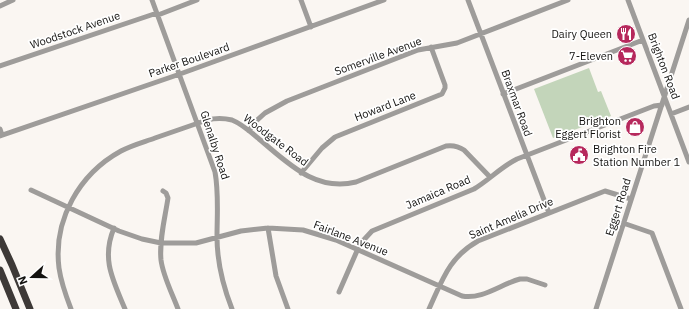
<svg xmlns="http://www.w3.org/2000/svg" width="689" height="309" font-family="'IBM Plex Sans',sans-serif">
	<style>
		.green { fill: #c3d5ba }
		.lines { fill: none; stroke-linecap: round; stroke-linejoin: round }
		.minor { stroke: #9e9c9a; stroke-width: 5 }
		.highway { stroke: #3d3937; stroke-width: 7 }
		.labels { text-anchor: middle; dominant-baseline: central; stroke-width: 3.5; stroke-linejoin: round; paint-order: stroke }
		.street-label { font-size: 11px; fill: #131210; stroke: #fff }
		.poi-label { font-size: 11px; fill: #131210; stroke: #fff; text-anchor: end }
	</style>
	<rect width="100%" height="100%" fill="#faf6f2"/>
	<path class="green" d="M589 68 598 92 601 91 611 116 553 138 534 89Z"/>
	<g class="lines">
		<path class="minor" d="M152 0 215 172C219 194 217 215 217 237 217 261 223 286 232 309
			M301 0 311 27
			M468 0 549 213
			M628 0 689 162
			M0 6 13 0
			M158 15 197 0
			M0 66 157 13
			M503 94 643 40
			M671 114 689 107
			M0 129 2 135
			M249 131 254 123 265 113 287 101 418 50 457 43 568 0
			M0 136 180 74 384 0
			M301 173 322 148 335 137 442 94 445 88V85L431 47
			M31 190 119 231 142 239 161 243H196L241 231 268 228 303 230 336 240 462 296C482 300 501 284 520 279H527L545 285
			M163 191 166 193 168 198C165 218 159 240 161 260 163 276 172 293 178 309
			M623 223 652 233 681 309
			M114 228C101 259 113 280 125 309
			M268 228 276 276 288 309
			M339 292 360 244 372 231 474 189C489 180 501 167 517 159L654 106 662 105
			M71 309C66 296 61 282 59 268 53 220 79 174 121 151 132 145 144 142 155 138 172 132 190 126 207 120 215 118 224 118 232 120 242 124 251 132 259 139 288 163 315 192 356 182L446 146C453 145 458 146 464 150L490 177
			M429 309C442 281 449 257 478 241L605 191 631 199
			M596 309 689 20"/>
		<path class="highway" d="M0 239 12 265 30 309
			M0 270 16 309"/>
	</g>
	<defs>
		<symbol id="restaurant-disc" viewBox="-11 -11 22 22"><circle r="9.5" fill="#b6285c" stroke="#fff"/><path d="M-5-6h1v4h1v-4h1v4h1v-4h1v5L-1.5 .5V6h-2V.5L-5-1ZM5-6V6H3V1.5H1.5Q1.5-4 5-6Z" fill="#fff"/></symbol>
		<symbol id="supermarket-disc" viewBox="-11 -11 22 22"><circle r="9.5" fill="#b6285c" stroke="#fff"/><path d="M-6-5.5h2.5l.6 2H6L4.5 2H-2.5L-4.4-4H-6ZM-1.5 3.2a1.3 1.3 0 1 0 .1 0ZM3 3.2a1.3 1.3 0 1 0 .1 0Z" fill="#fff"/></symbol>
		<symbol id="shop-disc" viewBox="-11 -11 22 22"><circle r="9.5" fill="#b6285c" stroke="#fff"/><path d="M-5-2.5h2.3a2.7 3.5 0 0 1 5.4 0H5L5.5 6h-11ZM-1.5-2.5h3a1.5 2.3 0 0 0-3 0Z" fill="#fff"/></symbol>
		<symbol id="civic-disc" viewBox="-11 -11 22 22"><circle r="9.5" fill="#b6285c" stroke="#fff"/><path d="M-.6-6.5H3V-4.5H.6V-3L4-1V1h2V6H-6V1h2V-1L-.6-3ZM-1.2 2.5V6h2.4V2.5Z" fill="#fff"/></symbol>
	</defs>
	<g fill-rule="evenodd">
		<use href="#restaurant-disc" x="615" y="23" width="22" height="22"/>
		<use href="#supermarket-disc" x="616" y="45" width="22" height="22"/>
		<use href="#shop-disc" x="624" y="116" width="22" height="22"/>
		<use href="#civic-disc" x="568" y="144" width="22" height="22"/>
	</g>
	<g class="labels">
		<g class="street-label">
			<text transform="translate(75 30) rotate(-19)">Woodstock Avenue</text>
			<text transform="translate(378 56) rotate(-20)">Somerville Avenue</text>
			<text transform="translate(189 60) rotate(-19)">Parker Boulevard</text>
			<text transform="translate(664 66) rotate(69)">Brighton Road</text>
			<text transform="translate(517 103) rotate(70)">Braxmar Road</text>
			<text transform="translate(385 106) rotate(-21)">Howard Lane</text>
			<text transform="translate(276 140) rotate(37)">Woodgate Road</text>
			<text transform="translate(215 145) rotate(72)">Glenalby Road</text>
			<text transform="translate(438 192) rotate(-23)">Jamaica Road</text>
			<text transform="translate(618 207) rotate(-72)">Eggert Road</text>
			<text transform="translate(511 218) rotate(-23)">Saint Amelia Drive</text>
			<text transform="translate(351 238) rotate(21)">Fairlane Avenue</text>
		</g>
		<g class="poi-label">
			<text x="612" y="34">Dairy Queen</text>
			<text x="613" y="56">7-Eleven</text>
			<text x="621" y="121">Brighton<tspan x="621" dy="13">Eggert Florist</tspan></text>
			<text x="593" y="149" text-anchor="start">Brighton Fire<tspan x="593" dy="13">Station Number 1</tspan></text>
		</g>
	</g>
	<g transform="translate(32 277) rotate(249)" stroke="#ffffff" stroke-width="3" paint-order="stroke">
	<path d="M0-3L7 15L0 10L-7 15Z" fill="#131210"/>
	<text y="-6" font-size="11" font-weight="bold" text-anchor="middle" fill="#131210">N</text>
	</g>
</svg>
